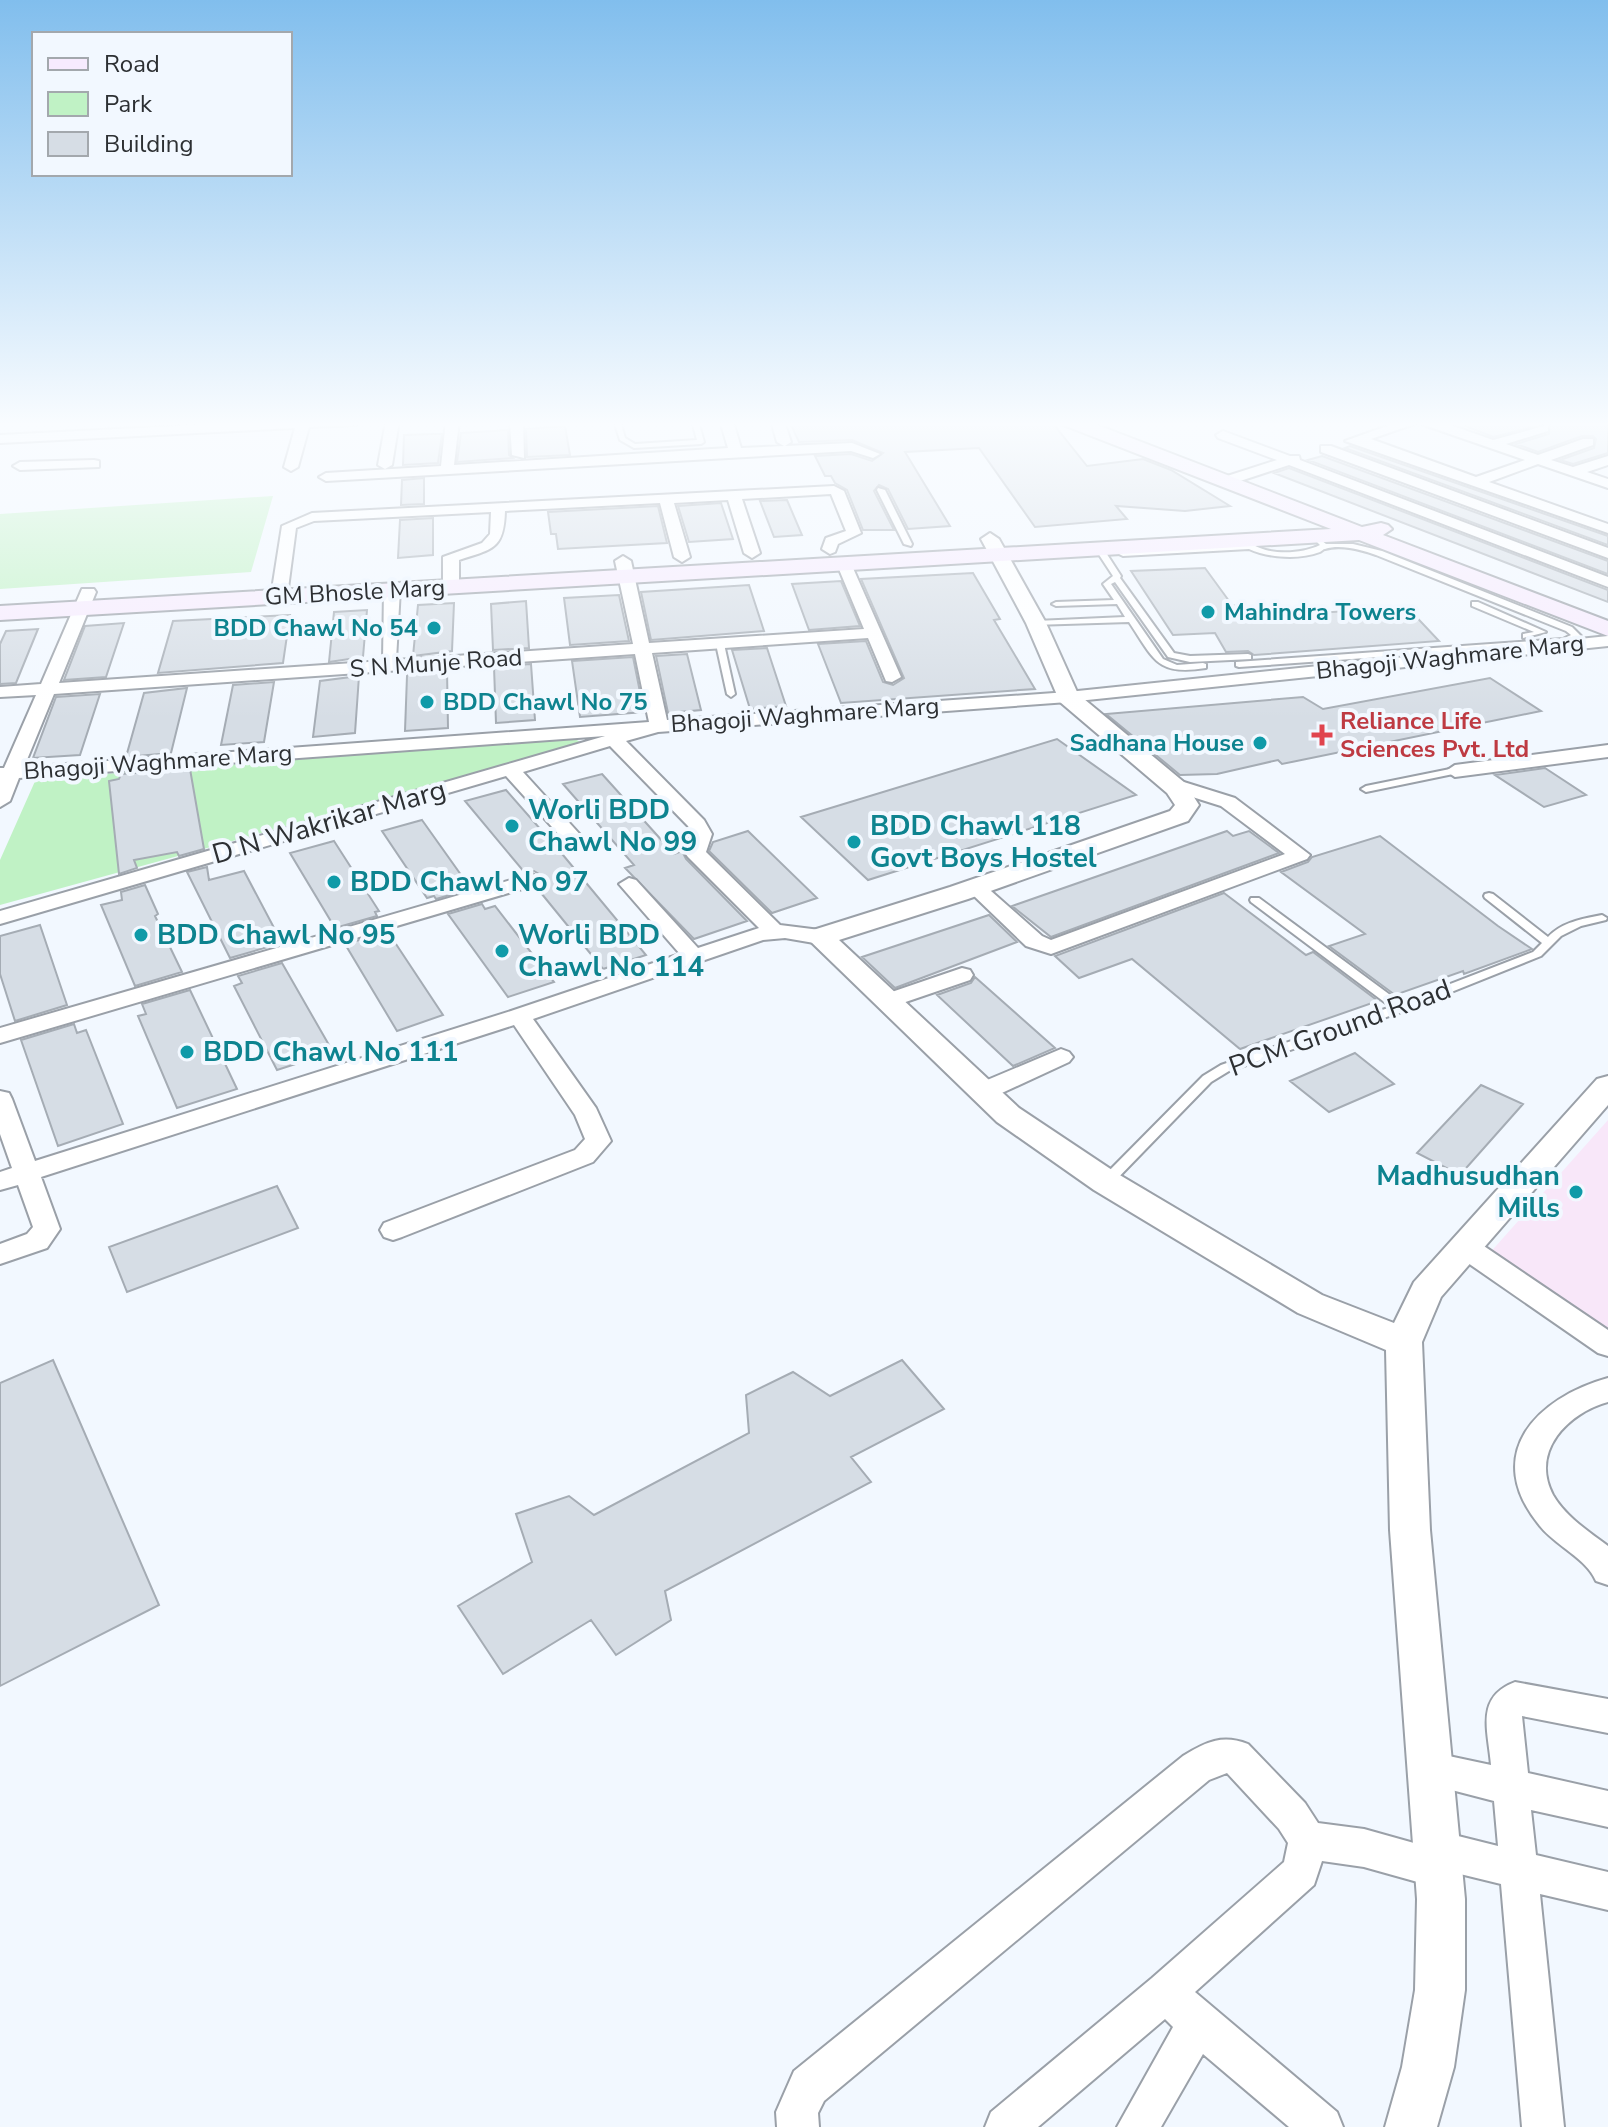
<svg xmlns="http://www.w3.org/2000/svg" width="1608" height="2127" font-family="'Nunito Sans',sans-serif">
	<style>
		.industrial { fill: #f8e7f9 }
		.green { fill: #c0f2c5 }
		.building { fill: #d6dde5; stroke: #a5acb4; stroke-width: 2 }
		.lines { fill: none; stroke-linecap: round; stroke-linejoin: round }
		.service-casing { stroke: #9aa0a8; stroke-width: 4 }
		.minor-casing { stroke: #9aa0a8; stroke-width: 4 }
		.tertiary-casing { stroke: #9aa0a8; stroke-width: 4 }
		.secondary-casing { stroke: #9aa0a8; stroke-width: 4 }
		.service { fill: #fff; fill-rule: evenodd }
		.minor { fill: #fff; fill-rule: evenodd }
		.tertiary { fill: #fff; fill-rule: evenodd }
		.secondary { fill: #f7ebfe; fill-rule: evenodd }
		.culture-dot { fill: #0f9aa8; stroke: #f2f8ff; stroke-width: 3 }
		.health-dot { fill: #e0444e; stroke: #f2f8ff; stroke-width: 3 }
		.labels { text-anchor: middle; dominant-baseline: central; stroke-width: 8; stroke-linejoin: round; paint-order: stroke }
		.far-street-label { font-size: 24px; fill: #2d3033; stroke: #f2f8ff }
		.far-culture-label { font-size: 24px; font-weight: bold; fill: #0d838f; stroke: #f2f8ff; text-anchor: start }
		.far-health-label { font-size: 24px; font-weight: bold; fill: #be3a42; stroke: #f2f8ff; text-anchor: start }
		.culture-label { font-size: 28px; font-weight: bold; fill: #0d838f; stroke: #f2f8ff; text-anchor: start }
		.street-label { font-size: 28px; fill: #2d3033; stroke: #f2f8ff }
	</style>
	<rect width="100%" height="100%" fill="#f2f8ff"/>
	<path class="industrial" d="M1608 1120V1353L1479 1265Z"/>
	<path class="green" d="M273 496 251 572 0 589V514Z
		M575 739 582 743 580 745 0 905V860L36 779Z"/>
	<path class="building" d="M789 421H1051L1087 466 1143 459 1171 470 1230 506 1185 511 1116 506 1127 519 1035 527 979 448 905 452 950 526 908 529 888 489 879 485 874 491 894 530H863L847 490 835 483 831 476H825L815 456 851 454 872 461 883 453 852 440 799 442Z
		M1453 421H1608V453L1573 464 1560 460 1594 448 1596 439 1593 436H1582L1538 452 1516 444 1549 434 1550 423 1493 437Z
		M565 426 570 455 527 457 526 429Z
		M508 430 509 455 513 458 457 462 461 433Z
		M432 434H442L438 463 403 465 404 435Z
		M1350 446 1608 536V545L1345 448Z
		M1322 456 1608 561V574L1308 460Z
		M1289 468 1608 590V602L1274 473Z
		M424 478V504L401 505 402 480Z
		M787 500 802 535 774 537 760 501Z
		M721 503 733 539 689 542 678 506Z
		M658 506 667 543 558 549 556 534H551L548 512Z
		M433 518V555L398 558 400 520Z
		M1205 568 1232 605 1273 616 1407 607 1439 641 1254 655 1248 651 1226 652 1215 633 1173 635 1131 571Z
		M973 573 1000 619 994 620 1035 689 841 703 818 644 866 641 883 682 893 685 904 678 861 579Z
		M841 581 860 626 809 630 792 584Z
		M749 585 764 631 651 640 641 592Z
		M619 595 629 641 570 645 564 598Z
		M526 601 529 648 493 650 491 604Z
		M454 603 452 651 413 656 418 605Z
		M367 610 363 657 329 662 334 612Z
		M290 615 283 663 158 673 173 621Z
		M124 623 106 677 64 680 85 626Z
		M38 629 16 683 0 684V644L6 631Z
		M767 648 786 706 750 709 732 650Z
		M687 654 701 710 668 713 656 656Z
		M633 657 644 712 580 717 572 661Z
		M531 664 535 720 496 723 494 667Z
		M447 670 448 728 405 731 407 676 411 672Z
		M359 676 355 733 313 737 320 681Z
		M1490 678 1541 711 1282 764 1278 760 1217 774 1180 775 1106 714 1303 697 1323 709Z
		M274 682 264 742 221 745 233 685Z
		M187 688 171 753 126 757 144 693Z
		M100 694 80 755 33 758 56 697Z
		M1057 739 1136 795 868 880 801 817Z
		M1545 768 1586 795 1544 807 1495 775Z
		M190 769 204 849 179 856 177 852 134 860 137 868 119 874 109 781 119 779 121 774Z
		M602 774 674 854 682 851 686 859 747 921 694 939 625 868 634 865 563 784Z
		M506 790 563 855 646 955 603 969 537 888 544 882V877L534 871 525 873 465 801Z
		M422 820 471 889 436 899 434 896 427 898 382 831Z
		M748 831 817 898 772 913 709 851 713 842Z
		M1227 831 1233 836 1249 831 1279 853 1051 937 1012 906Z
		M1380 836 1498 926 1532 949 1464 974 1463 971 1395 995 1329 946 1365 934 1281 872 1308 862 1312 857Z
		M334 841 379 911 375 912 377 916 335 928 290 853Z
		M207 867 209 880 244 871 282 943 230 958 187 872Z
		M145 885 158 914 155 916 182 972 135 986 101 905 122 900 121 892Z
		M1224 893 1306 955 1313 952 1378 1001 1240 1049 1132 959 1079 978 1055 956Z
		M482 904 485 909 495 906 554 982 508 997 448 914Z
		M989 915 1017 942 895 988 862 957Z
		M40 925 67 1005 15 1021 0 974V936Z
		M388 932 443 1015 397 1031 345 944Z
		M282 963 333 1052 277 1070 234 986 242 983 238 976Z
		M975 977 1055 1048 1013 1066 937 995 971 983Z
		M190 990 237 1089 177 1108 138 1016 146 1014 142 1004Z
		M74 1024 77 1033 86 1030 123 1124 58 1146 21 1040Z
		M1355 1053 1394 1084 1329 1112 1290 1081Z
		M1481 1085 1523 1104 1460 1175 1417 1153Z
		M277 1186 298 1228 127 1292 109 1247Z
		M53 1360 159 1605 0 1686V1383Z
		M902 1360 944 1409 851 1457 871 1482 665 1591 671 1620 616 1655 591 1620 503 1674 458 1606 532 1562 516 1514 569 1496 594 1515 749 1433 746 1395 793 1372 830 1396Z"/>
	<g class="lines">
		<defs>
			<path id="service" d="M614 421H620L625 438 635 444 697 440 692 421H698L704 442 701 444 634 448 620 440Z
				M878 488 885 490 912 544 911 546 904 544 877 490Z
				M1242 540C1250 541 1253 546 1260 548 1277 555 1304 553 1320 545L1317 542 1321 540 1326 544H1353L1382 551 1572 627 1581 636 1564 644 1239 667 1236 666V662L1563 639 1571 635 1566 631 1376 555C1361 550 1341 544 1325 549 1323 549 1322 551 1320 552 1299 560 1269 558 1249 549L1123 556 1119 554 1123 552 1244 545 1241 542Z
				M1095 545H1101L1121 576 1120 578 1174 653 1190 656 1248 654 1251 655V659L1190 662 1168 657 1115 582 1111 584 1163 659 1177 665 1203 663 1206 664V668C1156 676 1154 659 1129 622L1033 625 1032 623 1036 621 1125 617 1117 604 1056 606 1052 604 1056 602 1114 600 1103 584 1113 576 1094 547Z
				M1472 602H1478L1546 632 1523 638V634L1534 632 1472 606Z
				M720 641 724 644 735 694 731 697 727 694 716 644Z
				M1455 768 1458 769V773L1366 792 1361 789 1366 786Z
				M1489 893 1493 894 1548 937C1562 922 1582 919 1602 915L1607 918 1606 920 1581 926 1561 936 1541 956 1404 1011 1229 1071 1211 1082 1111 1185H1101L1099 1182 1101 1179 1203 1076 1221 1065 1391 1007 1251 902 1250 900 1251 898H1259L1401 1003 1533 952 1542 943 1485 898 1484 896 1485 894Z"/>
			<path id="minor" d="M276 421H362L356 425 309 427 298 467 291 471 284 467 295 428 0 443V435Z
				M386 421H399L392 465 385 469 378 465Z
				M446 421H459L454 465 728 448 720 421H733L741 448 784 446 777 442 771 421H784L791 442 785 446 852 443 880 454 873 458 851 451 326 481 319 477 326 473 441 466Z
				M510 421H523L524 458 512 455Z
				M1401 421H1439L1493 440 1548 425V431L1506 444 1538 455 1583 439H1593V445L1551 460 1573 467 1608 456V465L1587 472 1608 479V488L1538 464 1489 482 1608 524V533L1345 441ZM1420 422 1421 424 1525 460 1476 477 1371 439Z
				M1223 431 1290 456H1299L1300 460 1608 577V587L1289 465 1231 484H1221V478L1277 460 1218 438 1216 435Z
				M1321 446H1331L1608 548V558L1321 452Z
				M94 460 99 461V467L20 470 13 466 20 462Z
				M834 486 844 491 861 533 838 544 835 552 830 554 822 549 826 538 846 531 831 494 742 499 760 553 752 558 744 553 728 500 674 503 690 557 682 562 674 557 660 503 505 511C504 550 492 549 459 560V586L451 591 443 586V557L482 543 490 534 491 512 314 521 296 528 287 596 279 601 271 596 282 526 312 513Z
				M623 556 631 561 649 643 864 629 836 562 839 559H849L901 677 892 682 886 681 868 638 652 653 667 720 1068 692 1608 636V646L1068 702 658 732 626 741 704 820 712 834 706 852 780 925 820 930 831 937 820 944 785 938 763 940 533 1019 596 1108 611 1141 593 1162 402 1237 393 1240 384 1237 380 1230 384 1223 575 1150 585 1139 575 1115 514 1025 41 1177 60 1229 47 1248 0 1264V1244L27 1234 33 1227 18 1185 0 1190V1172L12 1168 0 1134V1091L9 1093 12 1099 35 1161 511 1011 680 954 619 884 629 878 636 880 698 948 759 928 688 857 685 853 692 834 688 826 610 746 523 772 584 839 587 843 584 847H570L506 776 0 924V911L605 736 19 778 10 801 0 807V768H4L36 695 0 697V687L41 684 82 589H94L96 592 59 683 383 661 384 589 392 584 400 589 396 660 633 644 615 561ZM635 654 649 722 24 767 54 694Z
				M1608 745V757L1455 777 1446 771 1455 765Z
				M1171 778 1235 798 1310 855 1307 859 1051 954 1026 946 973 895 977 891H991L1042 936 1051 940 1285 854 1221 806 1164 788 1161 784 1164 780Z
				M532 874 542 880 539 884 0 1043V1028Z
				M962 968 970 970 973 975 970 980 888 1008 880 1006 877 1001 880 996Z
				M1061 1049 1069 1052 1073 1057 1069 1062 991 1098H973L970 1092 973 1086Z
				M1465 1237 1475 1240 1608 1330V1356L1598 1353 1455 1254 1451 1247 1455 1240Z
				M1608 1378V1402C1568 1413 1530 1451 1553 1495 1565 1516 1589 1532 1608 1546V1585L1596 1581C1586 1558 1556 1546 1540 1526 1481 1455 1536 1398 1608 1378Z
				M1515 1682 1608 1699V1733L1522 1716 1528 1773 1608 1791V1827L1531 1810 1536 1855 1608 1872V1910L1540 1894 1564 2127H1522L1501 1884 1456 1873 1452 1882 1439 1888 1364 1867 1322 1861 1314 1885 1195 1992 1337 2112 1343 2127H1289L1203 2054 1161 2127H1117L1173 2027 1165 2019 1038 2127H985L991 2112 1152 1978 1284 1862 1288 1843 1279 1829 1227 1773 1209 1780 824 2101 818 2113 819 2127H777L776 2112 794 2071 1183 1756C1206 1742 1222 1734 1248 1744L1305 1803 1318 1823 1364 1829 1421 1845 1425 1837 1438 1831 1498 1846 1494 1801 1417 1781 1412 1769 1417 1757 1430 1752 1491 1765C1488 1730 1475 1697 1515 1682Z"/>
			<path id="tertiary" d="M990 533 999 539 1046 623 1078 694 1185 783 1199 805 1188 821 968 899 839 940 1019 1108 1118 1174 1322 1295 1394 1323 1414 1282 1597 1079 1608 1076V1105L1441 1297 1422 1342 1430 1530 1465 1899V1990L1454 2067 1437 2127H1385L1402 2067 1415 1990 1417 1899 1390 1530 1386 1350 1298 1313 1094 1190 997 1122 806 937 810 931 950 887 1170 811 1175 805 1167 793 1060 702 1026 623 981 539Z"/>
			<path id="secondary" d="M1061 421H1087L1362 527 1381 523 1388 525 1392 529 1383 535 1608 621V636L1359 540 0 620V606L1331 529 1063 425Z"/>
		</defs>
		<use href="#service" class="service-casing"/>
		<use href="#minor" class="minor-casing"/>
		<use href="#tertiary" class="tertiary-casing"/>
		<use href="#secondary" class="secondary-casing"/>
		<use href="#service" class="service"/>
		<use href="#minor" class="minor"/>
		<use href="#tertiary" class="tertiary"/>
		<use href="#secondary" class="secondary"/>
	</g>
	<linearGradient id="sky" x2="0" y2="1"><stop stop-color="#81beed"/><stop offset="0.59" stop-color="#f9fcff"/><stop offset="1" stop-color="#f9fcff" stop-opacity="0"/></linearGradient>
	<rect width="1608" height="719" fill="url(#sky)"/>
	<g class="culture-dot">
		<circle cx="1208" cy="612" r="8"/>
		<circle cx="434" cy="628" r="8"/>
		<circle cx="427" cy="702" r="8"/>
		<circle cx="1260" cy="743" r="8"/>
		<circle cx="512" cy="826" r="8"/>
		<circle cx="854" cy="842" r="8"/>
		<circle cx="334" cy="882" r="8"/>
		<circle cx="141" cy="935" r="8"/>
		<circle cx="502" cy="951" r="8"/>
		<circle cx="187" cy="1052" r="8"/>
		<circle cx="1576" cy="1192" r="8"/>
	</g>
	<path class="health-dot" d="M1318 723h8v8h8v8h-8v8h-8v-8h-8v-8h8z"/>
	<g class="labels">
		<g class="far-street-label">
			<text transform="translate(355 592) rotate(-3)">GM Bhosle Marg</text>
			<text transform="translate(1450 657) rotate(-6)">Bhagoji Waghmare Marg</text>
			<text transform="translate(436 663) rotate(-4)">S N Munje Road</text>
			<text transform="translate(805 715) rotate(-4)">Bhagoji Waghmare Marg</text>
			<text transform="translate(158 762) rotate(-4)">Bhagoji Waghmare Marg</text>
		</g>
		<g class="far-culture-label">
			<text x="1224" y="612">Mahindra Towers</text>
			<text x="418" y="628" text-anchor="end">BDD Chawl No 54</text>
			<text x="443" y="702">BDD Chawl No 75</text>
			<text x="1244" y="743" text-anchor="end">Sadhana House</text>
		</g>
		<g class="far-health-label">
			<text x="1340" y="721">Reliance Life<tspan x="1340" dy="28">Sciences Pvt. Ltd</tspan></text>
		</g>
		<g class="culture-label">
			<text x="528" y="810">Worli BDD<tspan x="528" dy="32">Chawl No 99</tspan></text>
			<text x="870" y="826">BDD Chawl 118<tspan x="870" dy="32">Govt Boys Hostel</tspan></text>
			<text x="350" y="882">BDD Chawl No 97</text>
			<text x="157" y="935">BDD Chawl No 95</text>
			<text x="518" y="935">Worli BDD<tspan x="518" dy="32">Chawl No 114</tspan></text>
			<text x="203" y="1052">BDD Chawl No 111</text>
			<text x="1560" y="1176" text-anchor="end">Madhusudhan<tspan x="1560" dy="32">Mills</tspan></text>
		</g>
		<g class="street-label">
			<text transform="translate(329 822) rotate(-16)">D N Wakrikar Marg</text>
			<text transform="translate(1340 1028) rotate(-20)">PCM Ground Road</text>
		</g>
	</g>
	<rect x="32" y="32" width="260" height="144" fill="#f2f8ff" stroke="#a3a8ad" stroke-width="2"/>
	<rect x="48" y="58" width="40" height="12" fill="#f7ebfe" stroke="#a3a8ad" stroke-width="2"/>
	<text x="104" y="72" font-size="24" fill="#2d3033">Road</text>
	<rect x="48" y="92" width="40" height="24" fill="#c0f2c5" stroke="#a3a8ad" stroke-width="2"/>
	<text x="104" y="112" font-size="24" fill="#2d3033">Park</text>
	<rect x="48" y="132" width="40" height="24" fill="#d6dde5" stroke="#a3a8ad" stroke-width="2"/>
	<text x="104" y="152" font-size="24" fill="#2d3033">Building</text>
</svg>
